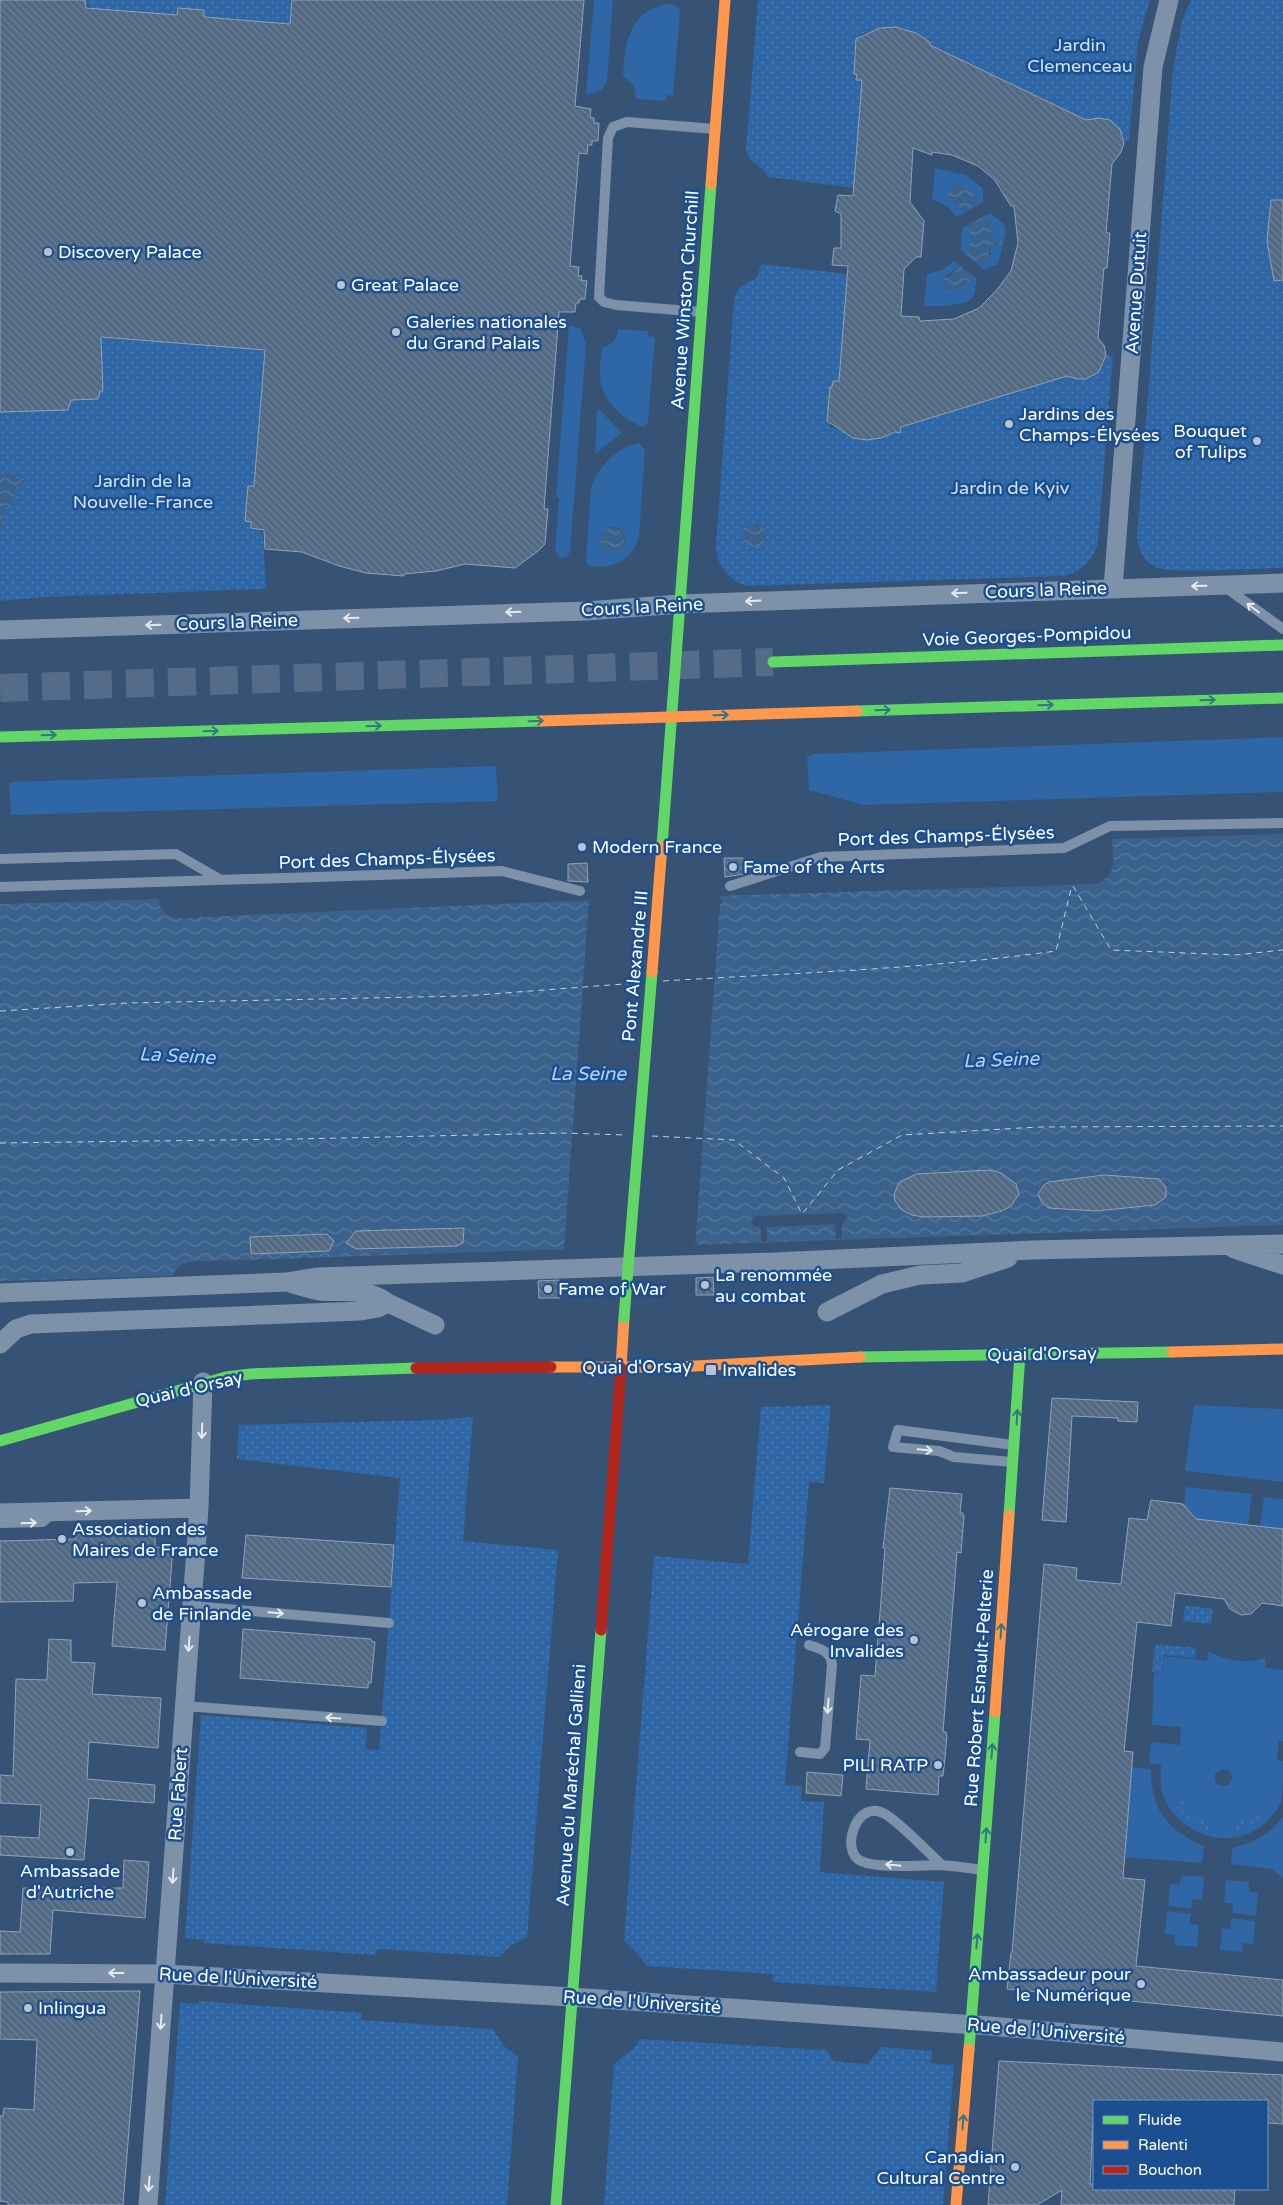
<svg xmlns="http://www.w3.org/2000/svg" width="1283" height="2205" font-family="'Varela Round',sans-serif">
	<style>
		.grass { fill: #2f66a5; fill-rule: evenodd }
		.park { fill: url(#park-dots) }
		.water { fill: url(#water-waves) }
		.pier { fill: #365274 }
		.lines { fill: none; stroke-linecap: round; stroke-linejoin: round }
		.ferry { stroke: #b5d3f5; stroke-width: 1; stroke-dasharray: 6 5; stroke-linecap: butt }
		.building { fill: url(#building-back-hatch); stroke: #92a2b6; fill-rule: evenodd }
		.primary-tunnel { stroke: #546c89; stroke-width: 28; stroke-dasharray: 28 14; stroke-linecap: butt }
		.lane { stroke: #7d92a8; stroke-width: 10 }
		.street { stroke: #7d92a8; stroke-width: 19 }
		.fast { stroke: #63d668; stroke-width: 11 }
		.slow { stroke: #ff974d; stroke-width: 11 }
		.jam { stroke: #b3261e; stroke-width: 11 }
		.fast-bridge { stroke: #63d668; stroke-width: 11 }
		.slow-bridge { stroke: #ff974d; stroke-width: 11 }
		.oneway { stroke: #e5e9ee }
		.oneway2 { stroke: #317883 }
		.poi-dot { fill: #b9c2ce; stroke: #1b4f8f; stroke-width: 2 }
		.labels { text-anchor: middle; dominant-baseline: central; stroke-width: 5; stroke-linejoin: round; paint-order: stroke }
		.park-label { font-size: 18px; fill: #cfe3fa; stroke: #1b4f8f }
		.poi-label { font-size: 18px; fill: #fff; stroke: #1b4f8f; text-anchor: start }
		.street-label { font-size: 18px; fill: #fff; stroke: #1b4f8f }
		.water-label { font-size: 19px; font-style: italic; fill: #b5d3f5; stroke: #1b4f8f }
	</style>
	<defs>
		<pattern id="park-dots" width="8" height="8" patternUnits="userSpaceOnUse" patternTransform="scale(1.25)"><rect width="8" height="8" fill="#2f66a5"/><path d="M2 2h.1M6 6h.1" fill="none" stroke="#4e7db2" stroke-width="1.8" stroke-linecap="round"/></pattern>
		<pattern id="water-waves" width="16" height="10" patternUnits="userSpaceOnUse" patternTransform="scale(1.25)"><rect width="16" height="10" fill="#3b618d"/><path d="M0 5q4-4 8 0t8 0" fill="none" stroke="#58799e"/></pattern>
		<pattern id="building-back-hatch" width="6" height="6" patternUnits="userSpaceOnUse" patternTransform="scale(1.25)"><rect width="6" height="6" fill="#526984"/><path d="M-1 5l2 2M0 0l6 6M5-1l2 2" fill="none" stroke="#6c8096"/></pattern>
	</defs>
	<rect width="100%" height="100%" fill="#365274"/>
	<path class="grass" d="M594 0H613L607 81C603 91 597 94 586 94Z
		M668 4 676 5 680 11 673 96 667 95 666 101 636 99 634 86 623 76C625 43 629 10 668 4Z
		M935 168 966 175 983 188V202L957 217 948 207 932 199ZM956 184 966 189 977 199 964 212 949 197 950 189Z
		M990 213 1004 224 1006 232 998 264 984 270 961 250 962 228ZM990 222 992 239H995L999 246 992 243 990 255 969 250 971 242 969 225Z
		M954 261 977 279C975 285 976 294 972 298 964 306 935 307 924 306L927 274 942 270ZM960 266 949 293 945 288 943 278Z
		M569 325 581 329 586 344 570 552 567 557 560 558 555 551 559 498 556 497Z
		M618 329 648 331V336L655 337 648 423 643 427C623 420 603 401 600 379 599 369 601 358 602 348 612 345 617 339 618 329Z
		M600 410 622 433 595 454 597 411Z
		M639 443 645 450 639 536C634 559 611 571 588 565L586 561 591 487C599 466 617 447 639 443ZM610 527 619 528 626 537 625 545 616 552Z
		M1283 737V792L863 805 809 790 807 757 814 754Z
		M496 766 498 801 11 815 9 782Z
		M1194 1405 1283 1409V1482L1185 1471Z
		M1186 1487 1252 1494 1248 1525 1194 1519 1192 1512 1184 1506Z
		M1264 1497 1283 1499V1529L1260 1526Z
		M1208 1651C1228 1661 1245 1664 1266 1658L1265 1668 1283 1670V1741H1279L1277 1760 1283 1761C1283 1773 1283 1789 1282 1800 1279 1809 1271 1817 1264 1824 1233 1851 1184 1837 1166 1802 1160 1791 1160 1777 1161 1765L1149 1763 1151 1742 1180 1745 1181 1727 1152 1725 1154 1673H1163L1164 1656 1207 1661ZM1222 1769C1229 1769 1232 1772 1232 1779L1227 1786 1218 1785 1215 1780V1774Z
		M1132 1767 1151 1769C1151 1810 1167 1830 1204 1846L1202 1863 1122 1857Z
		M1283 1816V1878L1271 1869 1231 1864 1232 1848C1253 1843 1271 1834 1283 1816Z
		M1181 1875 1204 1877 1202 1900 1192 1899 1191 1909 1168 1906 1170 1884 1180 1885Z
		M1226 1880 1249 1882V1892L1258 1893 1256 1916 1232 1913 1233 1903H1224Z
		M1167 1911 1191 1914 1189 1924 1199 1925 1197 1947 1174 1945 1175 1935 1165 1934Z
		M1231 1918 1255 1921 1253 1944 1243 1943 1242 1952 1220 1950 1222 1928 1230 1929Z"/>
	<path class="park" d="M85 0H292L290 24 204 17V10L178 15 91 9 88 4H85Z
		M758 0H1150L1138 41 1129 141H1124C1121 123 1105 113 1088 121L930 45V39C919 38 909 28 896 27 883 26 872 34 860 34L859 40H856L854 73 857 74 856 80H862L854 188 768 177C763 165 750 166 746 150Z
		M1191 0H1283V196L1267 241 1268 247 1283 259V568C1259 568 1171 575 1155 567 1143 561 1139 550 1137 538L1173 69 1182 21Z
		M761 264 847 274 839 381 830 387 827 421H830V427C843 429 851 440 866 440 878 440 889 432 900 433L901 427 1068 375C1086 385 1104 374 1106 355L1113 356 1098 542C1093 561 1082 571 1064 576L747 586C728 580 716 565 716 545L734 299C737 286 746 283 757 278Z
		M103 337 265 350 254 486H248L245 521 251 522C255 528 261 530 263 536L266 589 47 597 0 601V412L68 410 71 400 98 399 100 341Z
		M831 1405 824 1483 809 1482 785 1785 802 1786 801 1801 824 1802 820 1872 944 1882 936 1992 773 1982V1974L646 1966 640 1957 624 1941 654 1556 748 1564 761 1407Z
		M473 1417 463 1541 558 1550 527 1938 511 1945 499 1957 377 1949 376 1955 204 1943V1940L185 1938 201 1715 367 1728 366 1749 379 1750 400 1478 237 1459 239 1425 436 1420Z
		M1185 1605 1213 1609 1211 1624 1183 1621Z
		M1155 1644 1196 1648 1195 1658 1164 1655 1162 1673 1152 1672Z
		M1182 1801 1196 1817 1209 1823V1830C1195 1825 1184 1817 1176 1804Z
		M1259 1811 1265 1814C1255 1824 1243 1830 1229 1832V1826L1247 1820Z
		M199 2001 362 2013 361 2020 493 2029 504 2046 518 2057 507 2205H165L180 2003 199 2004Z
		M640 2039 827 2050 833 2061 868 2064 881 2047 932 2051 931 2063 954 2065 943 2205H604L614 2064 634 2048Z"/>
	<path class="water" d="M956 184C965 188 976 194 978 204L964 212 948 197 950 189Z
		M985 216 990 222 992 239 1000 238 1002 240V245L992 243 987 261 980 265 966 254 971 242 969 225Z
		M960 266 973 276 969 284 948 293 943 287 942 279 952 274Z
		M7 472 15 474 16 479 22 477 25 480 22 486H17L12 500H15L10 508 7 507 4 512 6 514 0 528V476Z
		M742 535a12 12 0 1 1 24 0a12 12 0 1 1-24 0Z
		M601 540a12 12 0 1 1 24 0a12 12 0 1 1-24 0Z
		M1283 834V1225L216 1261C199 1262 179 1258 173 1276L0 1281V904L158 899C162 914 167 917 182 918L589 900 1098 884C1118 873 1113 859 1112 839Z"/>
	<path class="pier" d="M722 893 720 899H723V903L720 904 695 1247 564 1251 589 900H580V898Z
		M842 1213 848 1217 842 1224V1239H836L835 1224 767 1227V1242H762L760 1227 754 1226 751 1221 755 1216Z"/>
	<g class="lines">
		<path class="ferry" d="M1073 886 1111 950 1235 955 1283 950
			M663 981C794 973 926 969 1056 951L1072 885
			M0 1011 128 1003 464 996 637 983
			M652 1136 734 1140 784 1178 802 1214 838 1170 902 1135 1038 1127 1283 1126
			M0 1143 297 1139 563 1133 626 1135"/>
	</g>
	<path class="building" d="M0 0H85L86 8 177 15 178 8 204 10V17L290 24 292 0H584L575 106 591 109 590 117 594 118V123H599L598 141H592V145H588L587 154 579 153 570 266 579 267 578 276H582L581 280 587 281 586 289 585 299H580L579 303H576L575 312H559L544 509H548L545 544 538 551 515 568 465 564 436 571 404 574V576L366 573 339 566 302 552 265 549 264 530 251 528V522L245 521 248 486H254L265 350 101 337 103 391H100L98 399 71 400 68 410 0 412Z
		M896 27 916 33 930 42V45L1086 120 1099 118 1110 120 1120 129 1124 143 1121 152 1112 164 1106 233H1110L1107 268H1104L1098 338 1104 345 1106 355 1099 372 1086 379H1078L1067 376 901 427 900 433 895 432 881 438 867 440 853 438 827 421 830 387H832L833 381H839L848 266 832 265 834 248H841V214L835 211 838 195 853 196 862 80H856L857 74H854L856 39 880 28ZM913 148 932 155V152L952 155 978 166 994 179 1011 206H1014L1018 243 1011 271 996 291 979 308 954 319 920 321 919 317 901 316 904 269 916 257H921L924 221 910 202Z
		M1271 200H1283V280L1274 281 1267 241Z
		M724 858H743L744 874 725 877Z
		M587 863 588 882 568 881V864Z
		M991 1170 1001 1173 1016 1184 1019 1194 1011 1206 1002 1211 982 1216 923 1217 912 1215 902 1210 895 1201 894 1194 899 1183 916 1174Z
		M1104 1175 1159 1179 1166 1187V1197L1155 1205 1096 1211 1049 1208 1042 1203 1038 1194 1044 1185 1049 1182Z
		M464 1228 463 1243 456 1246 356 1249 346 1243 356 1231Z
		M327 1234 334 1241 329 1251 251 1254 250 1237Z
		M713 1277 714 1295H696V1278Z
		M559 1280 560 1298H539L538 1281Z
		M1052 1398 1138 1402 1137 1422 1118 1421V1418L1072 1416 1066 1522 1042 1520Z
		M890 1488 962 1494 960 1513H963L964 1517 961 1553 957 1552 943 1732H946L947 1736 945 1757 943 1776H939L938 1795 866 1789 870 1740 856 1739 861 1675 875 1676 885 1548H883Z
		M1151 1500 1183 1504 1196 1519 1283 1529V1606L1262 1603 1251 1614 1241 1615 1230 1609 1224 1599 1175 1593 1171 1626 1137 1622 1124 1751 1133 1752 1123 1878 1145 1880 1136 1966 1283 1980V2016L1007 1989 1011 1953H1012L1044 1564 1077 1568 1076 1580 1121 1584 1129 1518 1147 1520Z
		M155 1530V1547L173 1548 165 1650 112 1646 117 1582 74 1583 73 1601 0 1602V1541L76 1539V1533Z
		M246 1535 394 1545 391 1587 242 1578Z
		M243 1629 371 1639V1641L375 1642 371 1683H368V1688L240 1678Z
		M49 1639 71 1640V1662L95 1663 92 1694 161 1698 158 1748 89 1742 87 1779 155 1785 154 1803 89 1798 84 1860 0 1855V1836L39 1838 41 1805 0 1803V1775L13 1776 16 1679 47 1680Z
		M807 1772 843 1775 841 1796 806 1793Z
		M124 1860 149 1862 145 1918 53 1910 50 1954H0V1931L20 1932 23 1888H123Z
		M140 1991 123 2205H8V2202L0 2201V2116H3L4 2108 34 2110 37 2040 0 2039V1992Z
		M999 2061 1283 2075V2124L1267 2123V2101H1094L1090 2184H1094V2189H1235L1234 2205H1061L1062 2190 1037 2205H988Z"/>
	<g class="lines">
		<path class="primary-tunnel" d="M0 688 773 662"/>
		<path class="lane" d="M701 312 616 305 604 302 599 297 608 138 613 127 627 122 715 129
			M1225 587 1283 629
			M0 859 176 854 221 880
			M730 886 821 857 1064 848 1110 826 1283 823
			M0 887 502 871 580 891
			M1012 1462 954 1457 939 1451 893 1447 898 1430 1013 1445
			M0 1523 43 1522 52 1513
			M192 1606 389 1623
			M185 1706 382 1721
			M800 1752 820 1754 825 1748 832 1665C831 1651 821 1649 809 1645
			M942 1865C925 1850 903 1825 885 1814 857 1797 839 1851 861 1861 878 1869 921 1865 941 1865 955 1866 969 1868 983 1870"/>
		<path class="street" d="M1113 588 1153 67 1169 0
			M0 630 586 611 681 604 1283 583
			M1234 1249 1283 1265
			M0 1293 287 1282 317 1277 774 1262 1033 1250 1283 1244
			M388 1303 435 1325
			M827 1312 882 1284 920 1275 962 1273 1008 1258
			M0 1344 16 1329 31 1324 361 1311 378 1308 388 1303C368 1287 343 1293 320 1291 311 1290 301 1286 293 1284
			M0 1513 199 1508
			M0 1973 165 1974 572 1997 990 2026 1283 2052
			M148 2205 199 1508 203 1382"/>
		<path class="fast" d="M773 662 1283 645
			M857 711 1283 698
			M0 737 542 721
			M662 846 711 184
			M860 1357 1172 1352
			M0 1441 226 1377 250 1374 416 1368
			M1009 1515 1020 1354
			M969 2049 995 1712
			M556 2205 601 1630"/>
		<path class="slow" d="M711 184 725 0
			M542 721 857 711
			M1172 1352 1283 1349
			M551 1367H677L860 1357
			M621 1368 624 1318
			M995 1712 1009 1515
			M956 2205 969 2049"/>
		<path class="jam" d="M416 1368 551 1367
			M601 1630 621 1368"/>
		<path class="fast-bridge" d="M624 1318 652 972"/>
		<path class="slow-bridge" d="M652 972 662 846"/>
	</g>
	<defs><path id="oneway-shaft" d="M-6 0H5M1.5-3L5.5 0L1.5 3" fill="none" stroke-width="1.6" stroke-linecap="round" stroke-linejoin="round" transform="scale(1.25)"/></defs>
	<g class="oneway">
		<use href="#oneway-shaft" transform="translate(1199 586) rotate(179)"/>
		<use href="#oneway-shaft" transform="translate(959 593) rotate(178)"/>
		<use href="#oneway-shaft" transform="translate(753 601) rotate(177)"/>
		<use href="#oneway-shaft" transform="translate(1253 608) rotate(-143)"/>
		<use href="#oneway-shaft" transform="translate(513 612) rotate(178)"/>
		<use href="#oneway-shaft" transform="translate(351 618) rotate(178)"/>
		<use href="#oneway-shaft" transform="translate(153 625) rotate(178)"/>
		<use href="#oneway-shaft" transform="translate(202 1431) rotate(92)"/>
		<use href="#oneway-shaft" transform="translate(925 1450) rotate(5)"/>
		<use href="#oneway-shaft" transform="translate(84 1511) rotate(-2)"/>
		<use href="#oneway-shaft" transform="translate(29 1523) rotate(-2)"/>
		<use href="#oneway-shaft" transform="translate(276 1613) rotate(5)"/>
		<use href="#oneway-shaft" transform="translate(189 1644) rotate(94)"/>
		<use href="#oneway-shaft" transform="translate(828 1706) rotate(95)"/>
		<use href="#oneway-shaft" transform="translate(333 1718) rotate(-176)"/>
		<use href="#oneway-shaft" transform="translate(893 1865) rotate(-174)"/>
		<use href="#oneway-shaft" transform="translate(173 1876) rotate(94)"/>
		<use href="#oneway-shaft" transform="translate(116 1973) rotate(180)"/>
		<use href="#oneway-shaft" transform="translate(161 2022) rotate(94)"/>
		<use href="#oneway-shaft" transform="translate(149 2184) rotate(94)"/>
	</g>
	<g class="oneway2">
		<use href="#oneway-shaft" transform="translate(1208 700) rotate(-2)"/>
		<use href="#oneway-shaft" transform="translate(1046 705) rotate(-2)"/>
		<use href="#oneway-shaft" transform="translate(883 710) rotate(-2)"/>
		<use href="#oneway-shaft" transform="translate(721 715) rotate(-2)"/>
		<use href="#oneway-shaft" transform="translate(536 721) rotate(-2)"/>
		<use href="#oneway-shaft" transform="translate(374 726) rotate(-2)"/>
		<use href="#oneway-shaft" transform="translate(211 731) rotate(-2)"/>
		<use href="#oneway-shaft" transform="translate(49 735) rotate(-2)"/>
		<use href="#oneway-shaft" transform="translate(1017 1417) rotate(-87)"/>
		<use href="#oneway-shaft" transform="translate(1001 1631) rotate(-86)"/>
		<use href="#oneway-shaft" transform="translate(992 1751) rotate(-86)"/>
		<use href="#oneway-shaft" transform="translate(986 1835) rotate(-86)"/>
		<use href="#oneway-shaft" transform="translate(977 1941) rotate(-85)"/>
		<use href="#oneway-shaft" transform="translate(963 2122) rotate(-86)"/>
	</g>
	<g class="poi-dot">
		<circle cx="48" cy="252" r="5"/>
		<circle cx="341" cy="285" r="5"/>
		<circle cx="396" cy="332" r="5"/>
		<circle cx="1009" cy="424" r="5"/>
		<circle cx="1257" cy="441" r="5"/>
		<circle cx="582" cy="847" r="5"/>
		<circle cx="733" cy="867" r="5"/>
		<circle cx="705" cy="1285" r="5"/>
		<circle cx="548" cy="1289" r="5"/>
		<rect x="705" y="1364" width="12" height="12" rx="2.5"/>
		<circle cx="62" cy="1539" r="5"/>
		<circle cx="142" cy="1603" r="5"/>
		<circle cx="914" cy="1640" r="5"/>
		<circle cx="938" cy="1765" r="5"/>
		<circle cx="70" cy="1852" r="5"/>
		<circle cx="1141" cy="1984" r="5"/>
		<circle cx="28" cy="2008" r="5"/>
		<circle cx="1015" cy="2167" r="5"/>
	</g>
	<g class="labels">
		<g class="park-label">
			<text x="1080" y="45">Jardin<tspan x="1080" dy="21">Clemenceau</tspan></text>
			<text x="143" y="481">Jardin de la<tspan x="143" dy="21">Nouvelle-France</tspan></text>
			<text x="1010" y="488">Jardin de Kyiv</text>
		</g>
		<g class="poi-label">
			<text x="58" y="252">Discovery Palace</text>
			<text x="351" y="285">Great Palace</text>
			<text x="406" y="322">Galeries nationales<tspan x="406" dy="21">du Grand Palais</tspan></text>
			<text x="1019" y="414">Jardins des<tspan x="1019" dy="21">Champs-Élysées</tspan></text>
			<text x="1247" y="431" text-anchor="end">Bouquet<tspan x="1247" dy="21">of Tulips</tspan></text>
			<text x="592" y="847">Modern France</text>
			<text x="743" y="867">Fame of the Arts</text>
			<text x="715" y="1275">La renommée<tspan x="715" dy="21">au combat</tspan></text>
			<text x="558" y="1289">Fame of War</text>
			<text x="722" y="1370">Invalides</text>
			<text x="72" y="1529">Association des<tspan x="72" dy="21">Maires de France</tspan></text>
			<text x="152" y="1593">Ambassade<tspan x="152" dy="21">de Finlande</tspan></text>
			<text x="904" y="1630" text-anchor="end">Aérogare des<tspan x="904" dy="21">Invalides</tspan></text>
			<text x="928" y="1765" text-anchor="end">PILI RATP</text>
			<text x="70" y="1871" text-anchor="middle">Ambassade<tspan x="70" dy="21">d'Autriche</tspan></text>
			<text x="1131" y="1974" text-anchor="end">Ambassadeur pour<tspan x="1131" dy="21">le Numérique</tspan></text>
			<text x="38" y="2008">Inlingua</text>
			<text x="1005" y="2157" text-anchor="end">Canadian<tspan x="1005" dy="21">Cultural Centre</tspan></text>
		</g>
		<g class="street-label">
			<text transform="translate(1136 293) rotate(-86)">Avenue Dutuit</text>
			<text transform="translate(685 300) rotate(-86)">Avenue Winston Churchill</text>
			<text transform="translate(1046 590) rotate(-2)">Cours la Reine</text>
			<text transform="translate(642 607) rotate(-3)">Cours la Reine</text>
			<text transform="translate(237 622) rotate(-2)">Cours la Reine</text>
			<text transform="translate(1027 636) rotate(-2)">Voie Georges-Pompidou</text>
			<text transform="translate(946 836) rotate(-2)">Port des Champs-Élysées</text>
			<text transform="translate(387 859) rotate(-2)">Port des Champs-Élysées</text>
			<text transform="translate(635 966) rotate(-85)">Pont Alexandre III</text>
			<text transform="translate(1042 1354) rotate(-1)">Quai d'Orsay</text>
			<text transform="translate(637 1367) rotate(-1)">Quai d'Orsay</text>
			<text transform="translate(189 1389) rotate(-13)">Quai d'Orsay</text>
			<text transform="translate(979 1688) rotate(-86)">Rue Robert Esnault-Pelterie</text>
			<text transform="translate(571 1785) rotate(-86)">Avenue du Maréchal Gallieni</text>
			<text transform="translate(178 1794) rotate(-86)">Rue Fabert</text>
			<text transform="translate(238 1978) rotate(3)">Rue de l'Université</text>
			<text transform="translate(642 2002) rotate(4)">Rue de l'Université</text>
			<text transform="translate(1046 2031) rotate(5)">Rue de l'Université</text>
		</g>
		<g class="water-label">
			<text transform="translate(177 1056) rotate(3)">La Seine</text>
			<text transform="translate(1001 1060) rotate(-2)">La Seine</text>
			<text x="588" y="1074">La Seine</text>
		</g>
	</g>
	<rect x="1093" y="2100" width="175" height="90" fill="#1b4f8f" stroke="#7695bc"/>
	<rect x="1103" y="2116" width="25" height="8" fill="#63d668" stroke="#7695bc"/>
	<text x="1138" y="2125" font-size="15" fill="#ffffff">Fluide</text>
	<rect x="1103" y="2141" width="25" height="8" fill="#ff974d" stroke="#7695bc"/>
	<text x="1138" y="2150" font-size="15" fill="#ffffff">Ralenti</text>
	<rect x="1103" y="2166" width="25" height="8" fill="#b3261e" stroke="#7695bc"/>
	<text x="1138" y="2175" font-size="15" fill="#ffffff">Bouchon</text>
</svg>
